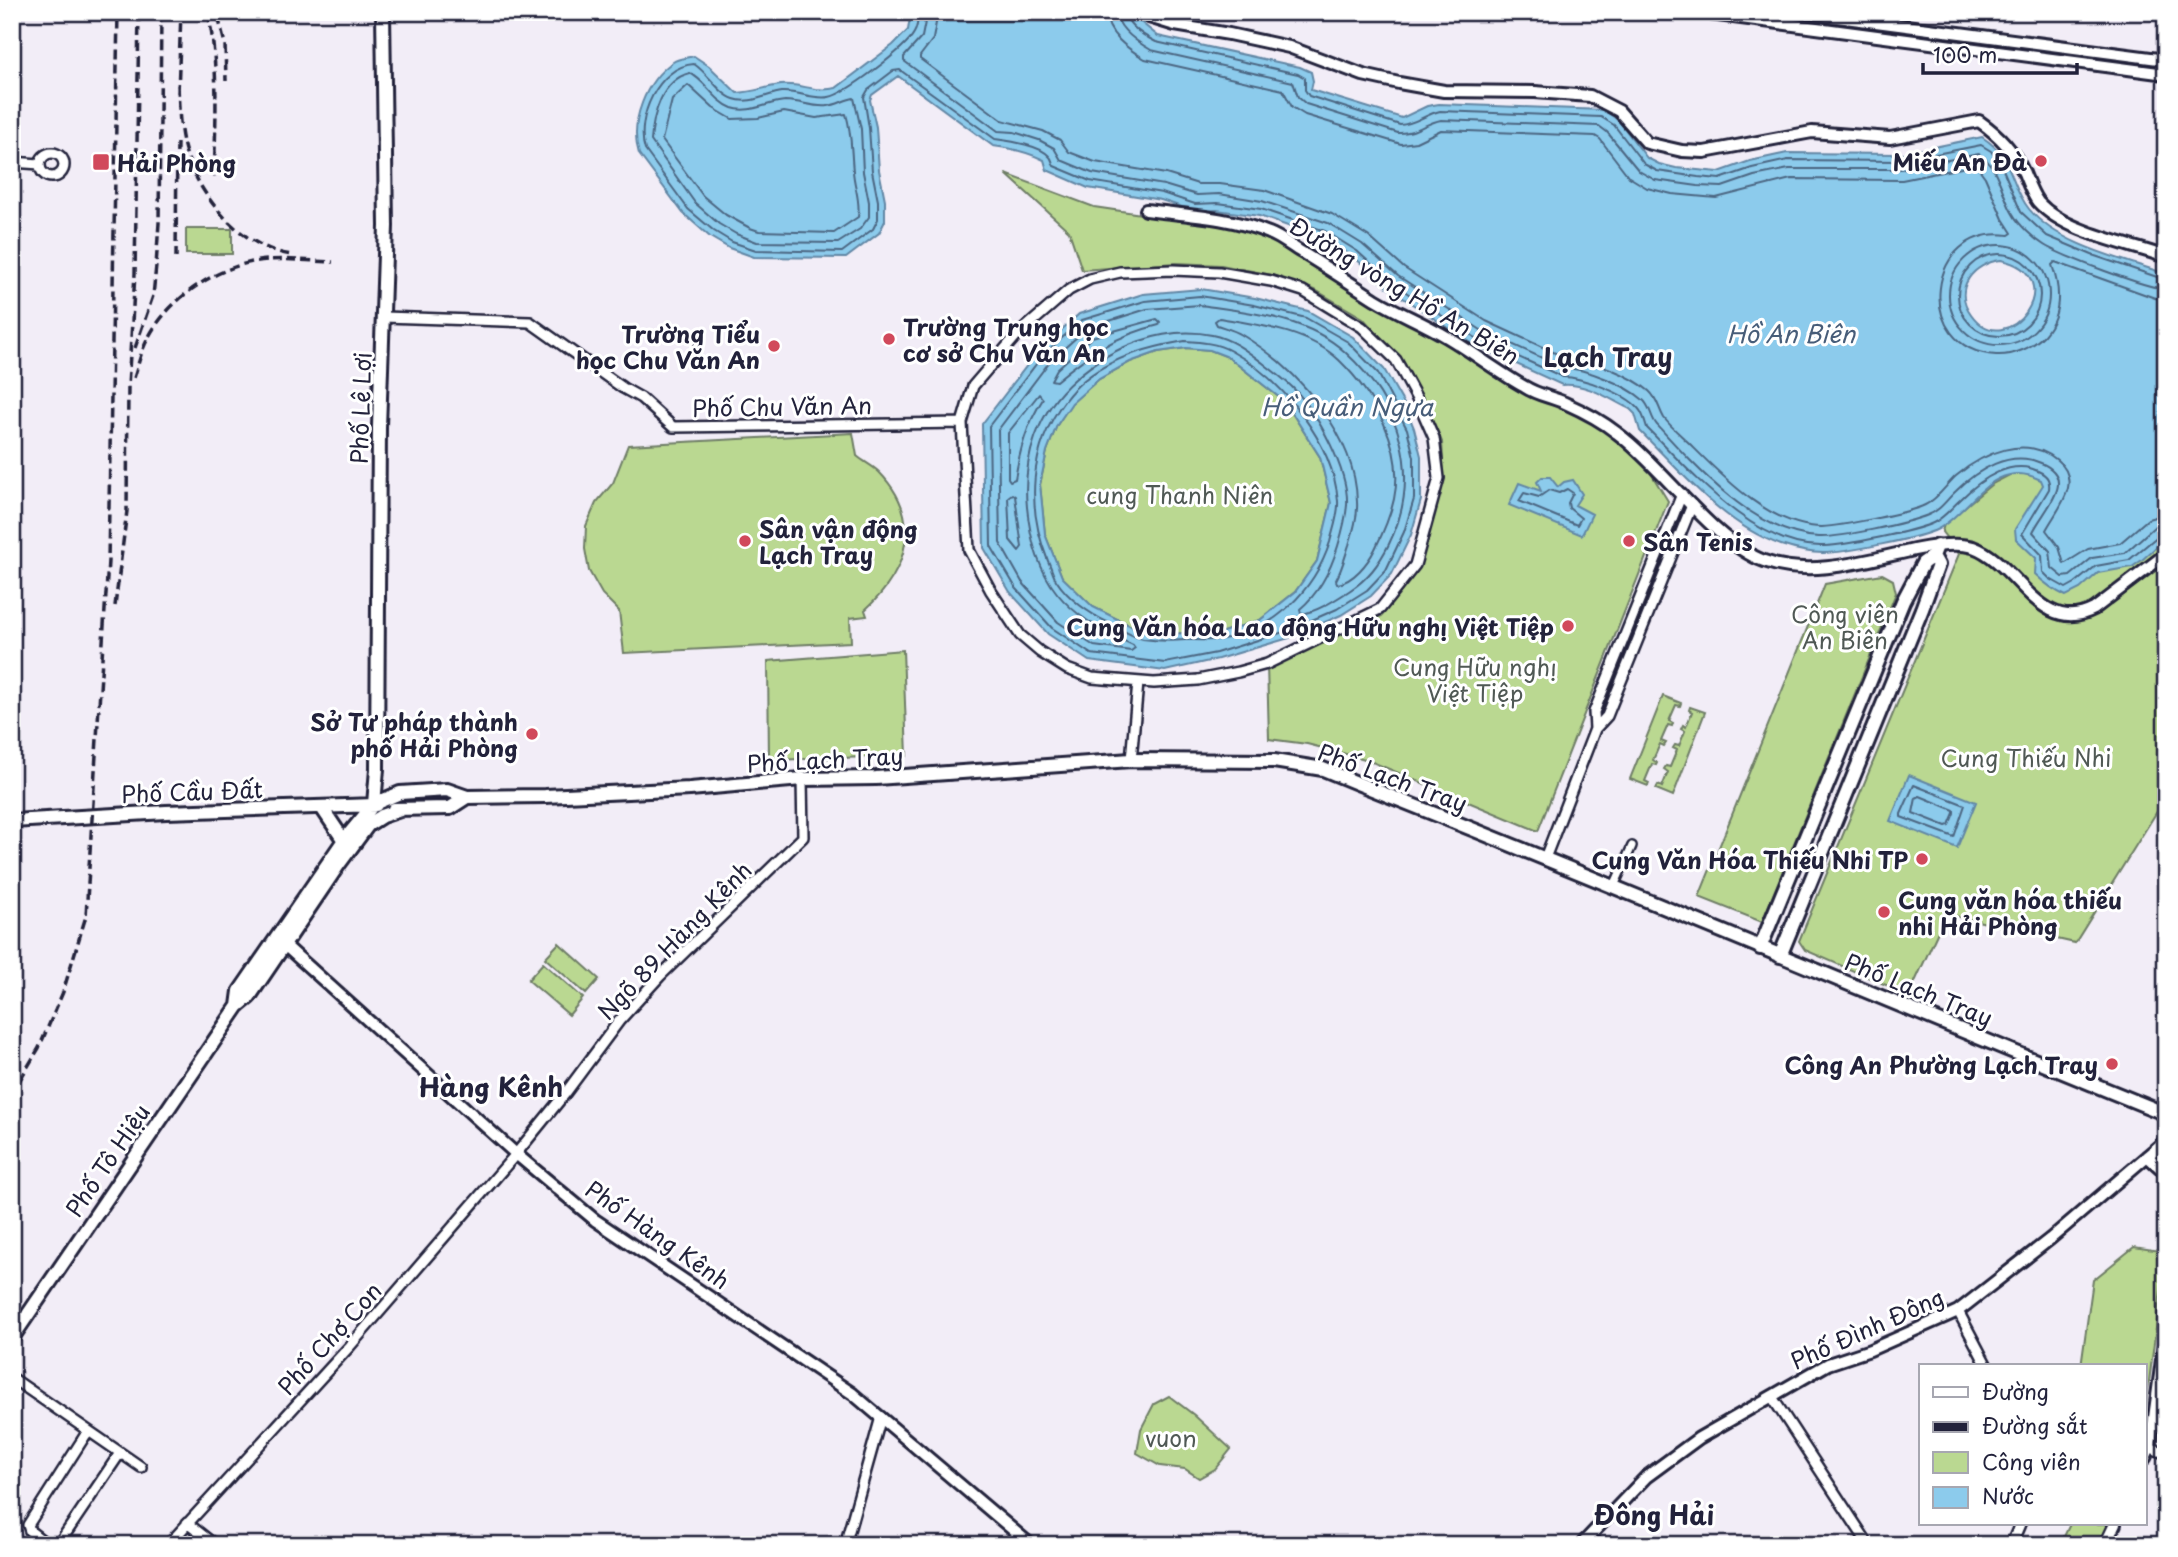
<svg xmlns="http://www.w3.org/2000/svg" width="2178" height="1557" font-family="'Playpen Sans',sans-serif">
	<style>
		.green { fill: #bad891; stroke: #6e7d66; stroke-width: 2 }
		.water { fill: #8ccbec; stroke: #6287a5; stroke-width: 2; fill-rule: evenodd }
		.lines { fill: none; stroke-linecap: round; stroke-linejoin: round }
		.shore { stroke: #4c6682; stroke-width: 2 }
		.pedestrian-casing { stroke: #22223b; stroke-width: 12 }
		.minor-casing { stroke: #22223b; stroke-width: 14 }
		.tertiary-casing { stroke: #22223b; stroke-width: 16 }
		.secondary-casing { stroke: #22223b; stroke-width: 18 }
		.pedestrian { stroke: #fff; stroke-width: 7 }
		.minor { stroke: #fff; stroke-width: 9 }
		.tertiary { stroke: #fff; stroke-width: 10 }
		.secondary { stroke: #fff; stroke-width: 12 }
		.rail { stroke: #22223b; stroke-width: 3.5; stroke-dasharray: 10 5; stroke-linecap: butt }
		.poi-dot { fill: #d1495b; stroke: #fff; stroke-width: 2.5 }
		.labels { text-anchor: middle; dominant-baseline: central; stroke-width: 6; stroke-linejoin: round; paint-order: stroke }
		.poi-label { font-size: 23px; font-weight: bold; fill: #22223b; stroke: #fff; text-anchor: end }
		.street-label { font-size: 23px; fill: #22223b; stroke: #fff }
		.park-label { font-size: 23px; fill: #505955; stroke: #fff }
		.water-label { font-size: 24px; font-style: italic; fill: #475d79; stroke: #fff }
		.quarter-label { font-size: 26px; font-weight: bold; fill: #22223b; stroke: #fff }
	</style>
	<rect width="100%" height="100%" fill="#f2edf7"/>
	<filter id="ink" filterUnits="userSpaceOnUse"><feTurbulence type="fractalNoise" baseFrequency=".0143" numOctaves="2"/><feDisplacementMap in="SourceGraphic" scale="14" xChannelSelector="R" yChannelSelector="G"/><feConvolveMatrix kernelMatrix="1 2 1 2 8 2 1 2 1" color-interpolation-filters="sRGB"/></filter>
	<g filter="url(#ink)">
		<path class="green" d="M1006 174 1094 207 1270 233 1381 306 1526 391 1564 405 1618 436 1642 459 1668 501 1538 831 1365 759 1307 744 1269 739 1267 664 1382 616 1417 566 1444 479 1442 442 1425 403 1405 364 1363 318 1315 290 1272 275 1221 265 1176 263 1082 270 1069 231Z
			M186 229H232V254H186Z
			M1186 348 1210 350 1228 357 1285 402 1320 457 1331 503 1317 561 1295 592 1260 620 1223 632 1163 634 1143 632 1093 607 1062 577 1045 534 1040 485 1047 451 1057 425 1071 403 1099 379 1130 362 1158 352Z
			M853 433 857 456C864 462 873 466 879 472 924 518 908 571 865 610L867 616 850 618 851 642 624 653 619 611 602 594 589 571 585 549 586 526 596 503 613 483 628 445Z
			M2027 466 2166 528V797L2075 943 1946 914 1909 995 1805 950 1799 941 1959 554 1942 532 1944 524 1992 484Z
			M1882 574 1893 580 1896 593 1762 922 1699 897 1825 584Z
			M903 650 907 756 769 760 768 661Z
			M1663 696 1681 703 1680 706 1676 705 1669 721 1673 723 1672 726 1668 725 1661 741 1666 743 1664 746 1660 744 1653 760 1657 763 1656 765 1652 764 1645 781 1649 783 1648 786 1630 779Z
			M1690 707 1705 712 1673 796 1656 789 1658 785 1662 787 1668 772 1664 769 1666 766 1670 767 1677 750 1673 748 1675 745 1679 746 1685 731 1681 729 1683 725 1686 727 1692 712 1689 710Z
			M559 943 599 979 586 994 545 958Z
			M543 963 583 998 569 1015 528 980Z
			M2134 1247 2166 1252 2145 1412V1366H2081L2093 1280Z
			M1169 1396 1194 1415 1231 1449 1215 1469 1199 1478 1185 1469 1160 1466 1137 1453 1141 1429 1154 1404Z
			M2070 1524H2107L2097 1545H2060Z"/>
		<path class="water" d="M911 12H1132V15L1158 36 1300 67 1311 72 1313 81 1311 90 1402 118 1427 106 1439 104 1604 110 1618 120 1647 158 1659 164 1676 168 1719 172 1750 161 1787 153 1900 154 1982 137C2015 158 2009 184 2029 209 2058 245 2123 259 2166 274V538L2142 560 2132 567 2098 573 2080 589 2066 596C2053 590 2045 584 2035 574L2036 558 2016 539 2015 529 2043 485 2041 480C1993 456 1971 511 1938 529 1921 538 1843 553 1823 553 1810 553 1793 549 1781 545 1724 525 1682 473 1640 431L1635 414 1630 409C1608 398 1586 383 1562 385L1473 344 1388 288 1354 257 1322 238 1259 216 1217 210 1194 211 1161 200 1088 188 1047 170 1044 160C1027 152 1011 148 993 146L898 76 872 95 870 100 876 127 879 170 885 200V221L879 233 846 258 754 257 729 248 710 237 683 213 639 154C629 122 646 80 673 62 679 58 687 58 694 56L709 66 737 93C753 92 766 87 781 85 802 83 814 93 836 88L893 45 908 30ZM2001 260C2073 275 2007 365 1971 314 1952 288 1974 263 2001 260Z
			M1201 289 1255 298 1308 311 1353 337 1384 369 1404 404 1414 428 1421 456V500L1411 535 1392 574 1371 596 1341 615 1289 638 1218 659 1165 671 1089 661 1048 634 1010 592 984 548 982 424 1038 351 1079 314 1143 294ZM1186 348 1210 350 1228 357 1285 402 1320 457 1331 503 1317 561 1295 592 1260 620 1223 632 1163 634 1143 632 1093 607 1062 577 1045 534 1040 484 1047 451 1057 425 1072 403 1099 379 1130 362 1158 352Z
			M1542 477H1550L1558 487 1564 482 1573 480 1582 494 1575 505 1592 514 1582 535 1509 505 1519 483 1541 491 1537 482Z
			M1909 775 1976 802 1957 848 1890 821Z"/>
		<g class="lines">
			<path class="shore" d="M918 12C918 19 918 27 914 33 906 48 846 94 829 97 813 100 798 91 782 92 767 94 750 105 734 99 719 94 708 73 694 64 658 66 635 119 645 150L688 209 714 231 732 242 756 250 842 252 873 229 878 219V201L872 171 869 128 864 97 868 90 893 71 900 70 995 139C1009 141 1040 145 1049 156 1052 158 1052 162 1054 166L1090 181 1162 193 1195 204 1218 203 1261 209 1325 231 1357 251 1392 283 1476 338 1563 377C1581 377 1625 393 1638 408 1643 413 1645 421 1647 428 1690 471 1756 549 1824 546 1847 545 1912 532 1933 523 1944 518 1952 507 1961 499 1981 479 2012 457 2040 472 2048 476 2050 481 2049 489L2022 534 2042 555 2043 572 2050 579 2066 588 2075 583 2096 566 2129 560 2159 535 2166 533
				M927 12 922 37 904 57V61L998 131 1014 132 1039 140 1054 148 1061 160 1092 173 1164 185 1197 195 1219 194 1262 201 1328 223 1362 244 1398 276 1481 330 1564 368C1585 368 1626 385 1642 399 1651 406 1650 417 1657 425 1697 469 1756 534 1819 537 1840 538 1908 523 1928 515 1940 511 1947 499 1956 491 1977 470 2010 449 2041 463 2079 479 2043 510 2033 532L2050 551 2052 568 2063 577 2070 576 2092 558 2125 553 2154 527 2166 524
				M938 12 933 39 920 56V59L1002 120 1043 131 1060 140 1069 152 1095 162 1166 174 1198 184H1220L1264 190 1332 214 1368 236 1404 268 1486 321 1566 358C1588 357 1632 376 1649 391 1658 399 1658 408 1664 418 1671 427 1682 436 1690 444 1723 477 1771 527 1822 527 1841 526 1909 513 1925 505 1938 499 1946 485 1956 476 1983 453 2026 434 2057 460 2084 482 2057 509 2046 530L2059 547 2064 564 2088 549 2120 543 2148 519 2166 514
				M1106 12C1106 34 1128 49 1145 59L1283 90 1292 107 1305 115 1401 144 1416 142 1441 130 1595 136 1600 139 1629 177 1647 188 1672 194 1716 198 1791 179 1902 180 1976 165 1985 177 2003 219 2012 233 2009 235C1926 223 1912 350 1996 355 2013 356 2032 348 2044 335 2062 314 2061 290 2052 265L2055 262 2155 298 2166 300
				M1116 12C1117 29 1137 42 1151 50L1293 82 1298 97 1306 104 1398 133C1415 134 1425 123 1441 120L1599 126 1607 132 1639 171 1655 180 1698 186 1722 187 1754 176 1789 169H1901L1979 154C1999 166 2002 196 2013 214 2019 225 2033 238 2044 245 2062 256 2146 288 2166 289
				M1125 12C1127 25 1144 36 1156 42L1298 74 1305 78V90L1309 96 1400 125C1415 124 1426 114 1440 111L1601 117 1614 125 1644 164 1657 171 1698 177 1720 179 1752 168 1788 160 1901 161 1981 145 1991 151 2002 167 2021 212 2047 236 2092 255 2166 280
				M690 73C706 81 714 101 732 108 750 114 768 102 785 101 801 101 813 108 828 106 837 105 846 99 854 98L861 129 863 172 869 202V217L860 229 838 243 757 242 736 234 719 224 695 203 651 141C653 115 661 80 690 73Z
				M688 85 713 108 732 119 758 118 784 112 816 118 846 114C852 133 851 152 853 171 854 187 861 201 858 217L834 233 759 231 750 228 726 215 703 196 662 140 672 100Z
				M1949 295a50 50 0 1 1 100 0a50 50 0 1 1-100 0Z
				M1958 295a41 41 0 1 1 82 0a41 41 0 1 1-82 0Z
				M1200 296 1254 305 1306 318 1348 342 1378 373 1407 429 1414 457V499L1404 532 1386 570 1367 590 1337 609 1287 631 1216 653 1165 663 1091 654 1052 628 1016 588 991 546 989 426 1043 355 1082 320 1145 301Z
				M1200 305C1248 312 1307 317 1345 352 1400 402 1423 475 1389 544 1379 564 1368 579 1349 591 1335 600 1317 612 1301 614L1300 609C1319 593 1331 569 1338 546 1342 533 1346 518 1347 505 1349 472 1318 414 1295 390 1286 380 1274 372 1263 363 1247 351 1232 339 1212 335 1164 325 1111 347 1075 379 1038 411 1022 459 1027 507 1034 582 1065 616 1133 645L1135 648 1131 651 1094 646 1058 622 1022 582 1000 543 998 430 1050 361 1087 328 1147 309Z
				M1219 318C1259 325 1308 331 1339 360 1374 394 1405 448 1394 499 1390 517 1383 533 1375 549 1368 563 1353 582 1337 584L1336 580C1342 569 1345 557 1349 545 1353 532 1358 516 1357 502 1356 435 1297 368 1242 335 1234 330 1225 328 1217 325L1215 321Z
				M1157 319 1160 322 1159 325C1117 335 1088 354 1056 381L1051 380 1057 369 1092 337Z
				M1185 341C1201 342 1217 343 1231 351 1282 379 1333 442 1338 501 1339 514 1333 530 1330 542 1315 589 1273 633 1222 639 1210 641 1197 640 1185 640 1171 641 1157 641 1143 639 1131 636 1120 629 1109 623 1090 614 1068 599 1056 580 1053 575 1051 567 1048 561 1026 507 1029 448 1065 400 1092 363 1142 348 1185 341Z
				M1039 394 1043 399C1027 424 1020 449 1015 479L1010 481 1008 478V433Z
				M1567 489 1573 493 1568 503 1569 508 1581 518 1577 525 1519 501 1524 493 1539 497 1549 490 1559 493Z
				M1012 494 1015 496 1022 547 1019 551 1010 540 1008 497Z
				M1914 785 1965 805 1954 837 1901 817V814Z
				M1920 796 1954 810V813L1949 825 1946 826 1913 813 1916 798Z"/>
			<defs>
				<path id="pedestrian" d="M1614 886 1632 846"/>
				<path id="minor" d="M40 165a12 12 0 1 1 24 0a12 12 0 1 1-24 0Z
					M12 162 40 164
					M1173 270 1219 272 1271 281 1303 291 1362 327 1396 360 1416 397 1434 438 1439 478 1415 565 1380 609 1267 664 1238 672 1198 680 1154 683 1092 678 1067 669 1040 652 1020 635 991 591 969 550 962 423 973 386 1016 336 1069 290 1090 279 1120 272Z
					M384 317 530 322 623 388 641 398 673 427 962 423
					M1595 729 1594 712 1682 494
					M1131 760 1138 683
					M1545 858 1595 729 1607 716 1692 505
					M1958 1311 1987 1366
					M12 1378 141 1467
					M1772 1397 1865 1539
					M2145 1445 2166 1454
					M187 1523 215 1545
					M48 1545 30 1531 28 1525 88 1431
					M58 1545 120 1453
					M168 1545 350 1346 516 1154 564 1095 619 1021 660 976 803 837 802 779
					M845 1545 881 1417
					M2011 1545 2020 1524"/>
				<path id="tertiary" d="M1146 12 1149 17 1175 25 1229 34 1289 47 1363 75 1399 83 1444 91 1535 92 1590 96 1619 111 1647 143 1682 151 1704 152 1812 132 1890 138 1979 121C2000 136 2013 150 2024 173 2028 183 2032 194 2038 202 2066 233 2127 243 2166 257
					M1695 12 2166 74
					M1799 12 2166 60
					M1146 210C1186 215 1231 217 1269 233 1280 237 1291 246 1301 252 1326 267 1350 283 1375 299 1398 313 1424 323 1447 337 1474 353 1498 372 1525 387 1537 395 1552 397 1565 403 1583 411 1602 421 1617 433 1663 467 1713 542 1764 561 1813 579 1870 559 1919 549 1935 546 1957 542 1973 547 2018 563 2040 637 2094 609L2166 554
					M279 940 516 1154 595 1220 853 1394 1031 1545
					M2147 1156 2166 1173
					M2145 1458 2150 1447 2166 1331
					M1581 1545 1646 1477 1699 1438 1828 1364 1870 1350 1958 1311 2050 1239 2166 1140
					M2105 1545 2115 1524"/>
				<path id="secondary" d="M374 804 377 769 379 427 386 226 383 12
					M322 808 347 845
					M394 809 450 808 467 797
					M12 821 166 812 376 805
					M1760 948 1903 601 1923 563 1933 556 1937 546
					M1780 956 1922 609 1938 565 1933 556
					M238 1006 240 991 344 840 374 804 400 793 447 790 467 797 545 796 690 789 802 779 876 778 1131 760 1274 761 1323 769 1357 783C1628 890 1896 1005 2166 1114
					M12 1338 238 1006 249 997 339 864 368 825 382 816 400 810"/>
			</defs>
			<use href="#pedestrian" class="pedestrian-casing"/>
			<use href="#minor" class="minor-casing"/>
			<use href="#tertiary" class="tertiary-casing"/>
			<use href="#secondary" class="secondary-casing"/>
			<use href="#pedestrian" class="pedestrian"/>
			<use href="#minor" class="minor"/>
			<use href="#tertiary" class="tertiary"/>
			<use href="#secondary" class="secondary"/>
			<path class="rail" d="M208 12C219 67 216 121 214 177
				M218 16 225 44 226 81
				M178 85C179 106 179 129 185 150 199 197 241 248 292 255
				M178 93 181 12
				M176 258 177 139
				M135 348 153 296 156 266 159 223 161 12
				M134 378C137 369 139 360 142 352 158 307 206 272 252 262 278 257 307 261 333 262
				M115 606 127 511 128 386 135 274 139 12
				M12 1093 39 1048 63 992 86 916 108 561 118 12"/>
		</g>
	</g>
	<g class="poi-dot">
		<circle cx="2041" cy="161" r="7"/>
		<rect x="92" y="153" width="18" height="18" rx="3.5"/>
		<circle cx="889" cy="339" r="7"/>
		<circle cx="774" cy="346" r="7"/>
		<circle cx="745" cy="541" r="7"/>
		<circle cx="1629" cy="541" r="7"/>
		<circle cx="1568" cy="626" r="7"/>
		<circle cx="532" cy="734" r="7"/>
		<circle cx="1922" cy="859" r="7"/>
		<circle cx="1884" cy="912" r="7"/>
		<circle cx="2112" cy="1064" r="7"/>
	</g>
	<g class="labels">
		<g class="poi-label">
			<text x="2027" y="161">Miếu An Đà</text>
			<text x="117" y="162" text-anchor="start">Hải Phòng</text>
			<text x="903" y="326" text-anchor="start">Trường Trung học<tspan x="903" dy="26">cơ sở Chu Văn An</tspan></text>
			<text x="760" y="333">Trường Tiểu<tspan x="760" dy="26">học Chu Văn An</tspan></text>
			<text x="759" y="528" text-anchor="start">Sân vận động<tspan x="759" dy="26">Lạch Tray</tspan></text>
			<text x="1643" y="541" text-anchor="start">Sân Tenis</text>
			<text x="1554" y="626">Cung Văn hóa Lao động Hữu nghị Việt Tiệp</text>
			<text x="518" y="721">Sở Tư pháp thành<tspan x="518" dy="26">phố Hải Phòng</tspan></text>
			<text x="1908" y="859">Cung Văn Hóa Thiếu Nhi TP</text>
			<text x="1898" y="899" text-anchor="start">Cung văn hóa thiếu<tspan x="1898" dy="26">nhi Hải Phòng</tspan></text>
			<text x="2098" y="1064">Công An Phường Lạch Tray</text>
		</g>
		<g class="street-label">
			<text transform="translate(1405 290) rotate(31)">Đường vòng Hồ An Biên</text>
			<text transform="translate(782 406) rotate(-1)">Phố Chu Văn An</text>
			<text transform="translate(360 408) rotate(-88)">Phố Lê Lợi</text>
			<text transform="translate(825 759) rotate(-3)">Phố Lạch Tray</text>
			<text transform="translate(1393 777) rotate(20)">Phố Lạch Tray</text>
			<text transform="translate(192 791) rotate(-2)">Phố Cầu Đất</text>
			<text transform="translate(674 940) rotate(-46)">Ngõ 89 Hàng Kênh</text>
			<text transform="translate(1919 989) rotate(22)">Phố Lạch Tray</text>
			<text transform="translate(107 1160) rotate(-56)">Phố Tô Hiệu</text>
			<text transform="translate(658 1234) rotate(35)">Phố Hàng Kênh</text>
			<text transform="translate(1867 1328) rotate(-24)">Phố Đình Đông</text>
			<text transform="translate(329 1338) rotate(-48)">Phố Chợ Con</text>
		</g>
		<g class="park-label">
			<text x="1180" y="494">cung Thanh Niên</text>
			<text x="1845" y="613">Công viên<tspan x="1845" dy="26">An Biên</tspan></text>
			<text x="1475" y="666">Cung Hữu nghị<tspan x="1475" dy="26">Việt Tiệp</tspan></text>
			<text x="2026" y="757">Cung Thiếu Nhi</text>
			<text x="1171" y="1437">vuon</text>
		</g>
		<g class="water-label">
			<text x="1791" y="333">Hồ An Biên</text>
			<text x="1347" y="406">Hồ Quần Ngựa</text>
		</g>
		<g class="quarter-label">
			<text x="1608" y="356">Lạch Tray</text>
			<text x="491" y="1086">Hàng Kênh</text>
			<text x="1654" y="1514">Đông Hải</text>
		</g>
	</g>
	<rect width="2178" height="1557" fill="none" stroke="#fff" stroke-width="42"/>
	<rect x="21" y="21" width="2136" height="1515" fill="none" stroke="#22223b" stroke-width="2.5" filter="url(#ink)"/>
	<rect x="1919" y="1364" width="228" height="161" fill="#ffffff" stroke="#a7a7b1" stroke-width="2"/>
	<rect x="1933" y="1387" width="35" height="10" fill="#ffffff" stroke="#a7a7b1" stroke-width="2"/>
	<text x="1982" y="1400" font-size="21" fill="#22223b">Đường</text>
	<rect x="1933" y="1422" width="35" height="10" fill="#22223b" stroke="#a7a7b1" stroke-width="2"/>
	<text x="1982" y="1434" font-size="21" fill="#22223b">Đường sắt</text>
	<rect x="1933" y="1452" width="35" height="21" fill="#bad891" stroke="#a7a7b1" stroke-width="2"/>
	<text x="1982" y="1470" font-size="21" fill="#22223b">Công viên</text>
	<rect x="1933" y="1487" width="35" height="21" fill="#8ccbec" stroke="#a7a7b1" stroke-width="2"/>
	<text x="1982" y="1504" font-size="21" fill="#22223b">Nước</text>
	<path d="M1923 63v10h154v-10" fill="none" stroke="#22223b" stroke-width="3.5"/>
	<text x="1933" y="63" font-size="21" fill="#22223b" stroke="#ffffff" stroke-width="5" paint-order="stroke">100 m</text>
</svg>
